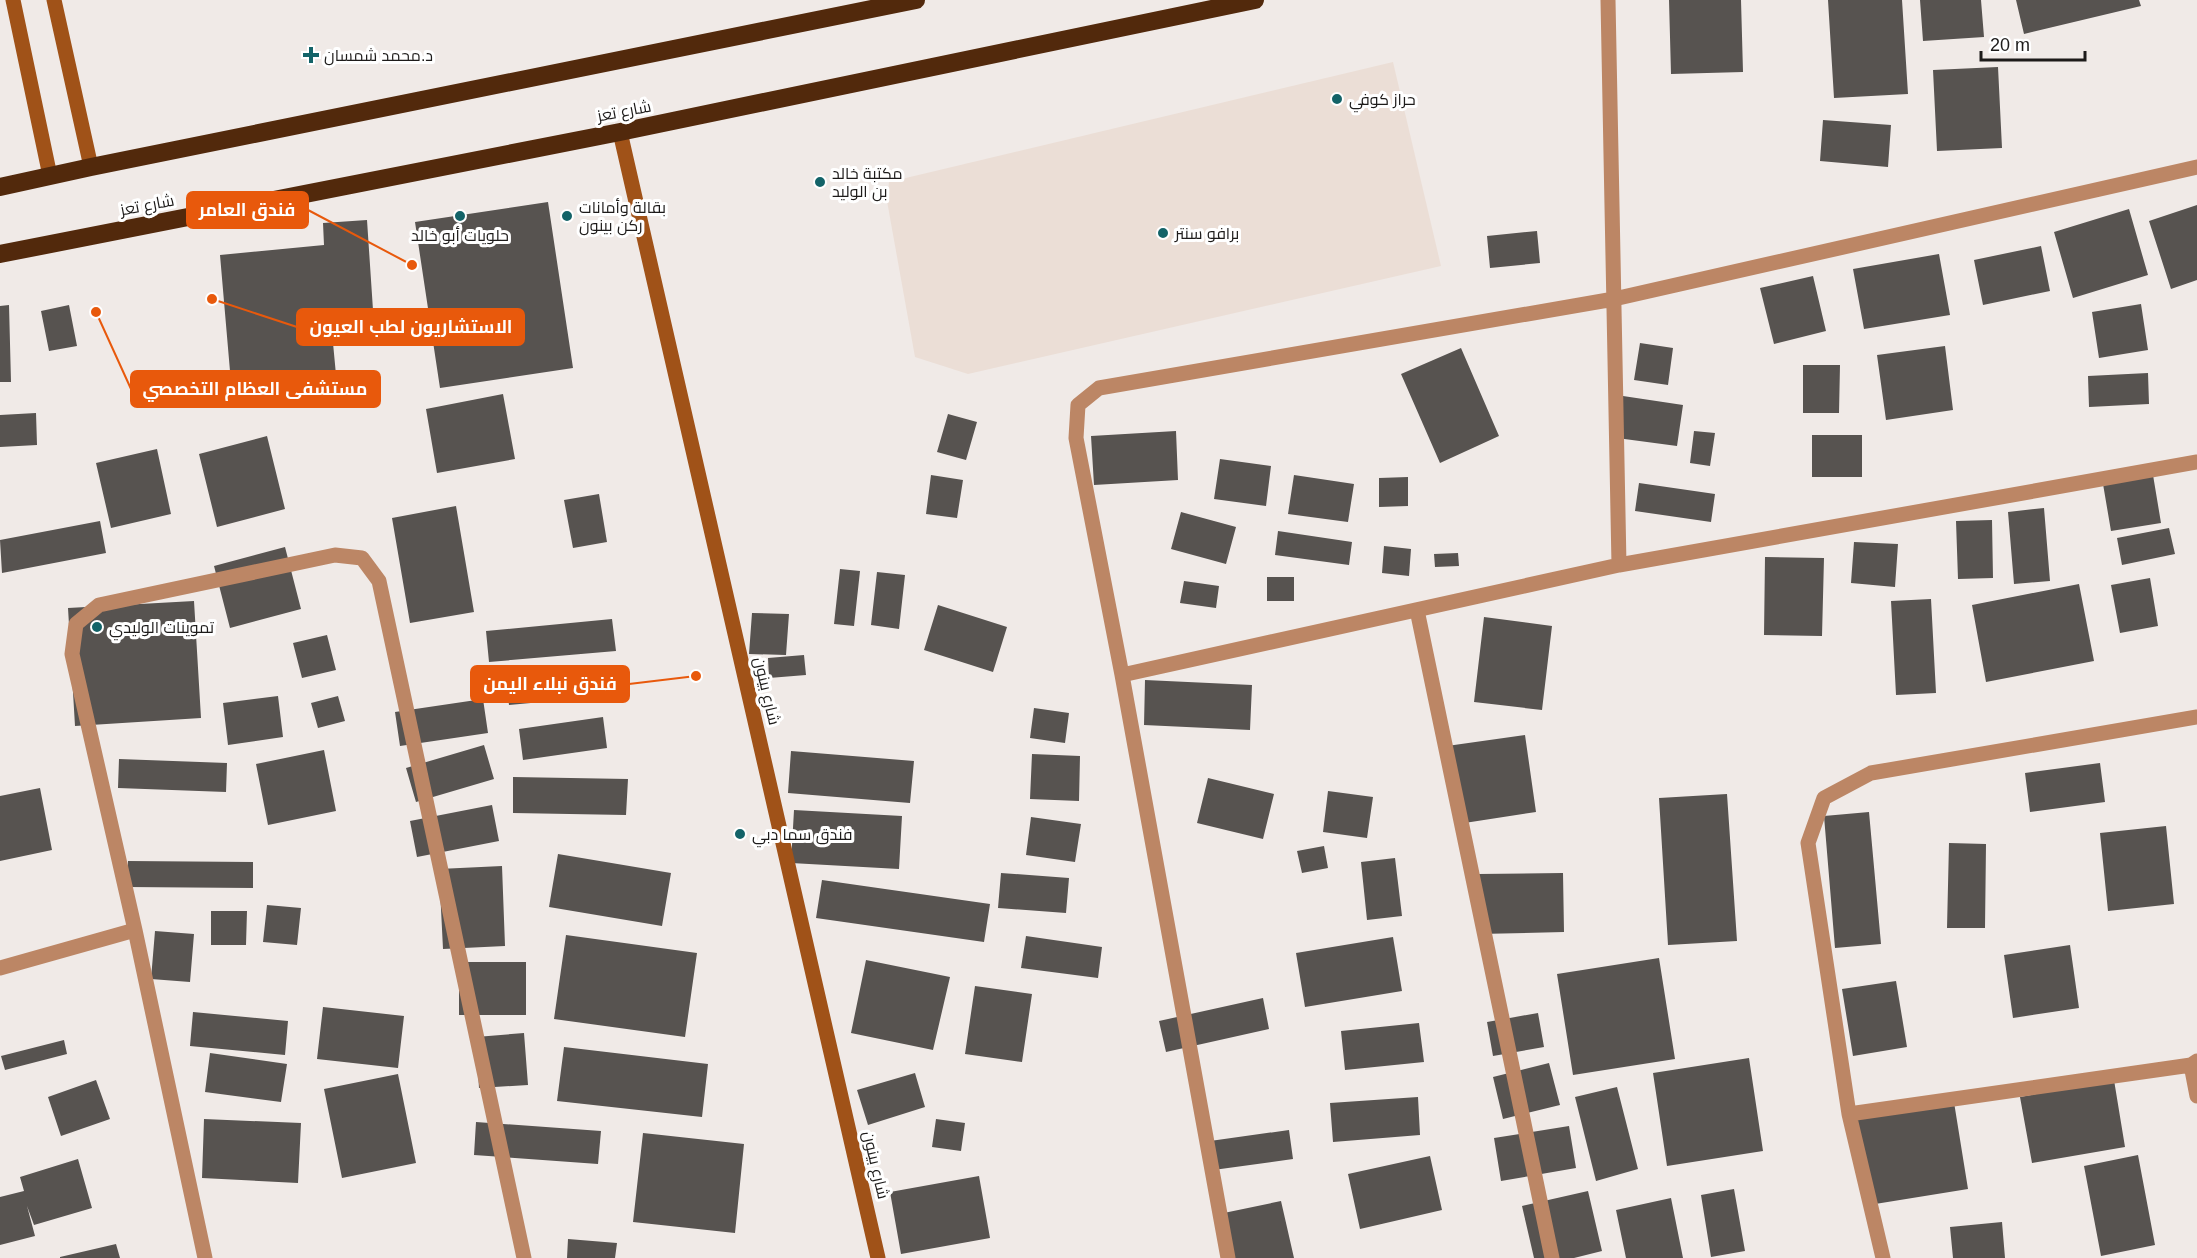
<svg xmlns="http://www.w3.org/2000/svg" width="2197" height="1258" font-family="Helvetica,Cairo,sans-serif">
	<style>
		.built { fill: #ebded6 }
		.building { fill: #575350 }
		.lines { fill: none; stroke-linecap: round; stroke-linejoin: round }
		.street { stroke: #bc8665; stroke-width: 15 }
		.secondary { stroke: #a05218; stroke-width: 15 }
		.highway { stroke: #52290c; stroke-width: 18 }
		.poi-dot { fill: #136368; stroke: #fff; stroke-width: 2 }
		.labels { text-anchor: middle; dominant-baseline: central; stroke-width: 6; stroke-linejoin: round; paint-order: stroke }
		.poi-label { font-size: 16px; fill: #1d1b1a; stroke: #fff; text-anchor: start }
		.street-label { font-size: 16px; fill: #1d1b1a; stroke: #fff }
		.leader { fill: none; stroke: #e8590c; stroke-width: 2 }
		.callout-dot { fill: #e8590c; stroke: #fff; stroke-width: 2 }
		.callout { fill: #e8590c; stroke: #e8590c; stroke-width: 2 }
		.callout-label { font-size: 18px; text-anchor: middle; font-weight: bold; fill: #fff }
	</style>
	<rect width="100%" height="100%" fill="#f0eae7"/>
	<path class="built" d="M1393 62 1441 266 968 374 915 357 887 201 889 182Z"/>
	<path class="building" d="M1669 0H1741L1743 72 1671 74Z
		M1828 0H1902L1908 94 1834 98Z
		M1920 0H1981L1984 37 1923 41Z
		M2016 0H2139L2141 6 2024 34Z
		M1998 67 2002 148 1937 151 1933 70Z
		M1823 120 1891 125 1888 167 1820 161Z
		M548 202 573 368 440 388 415 222Z
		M2197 205V280L2171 289 2149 221Z
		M2129 209 2148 275 2073 298 2054 232Z
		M367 220 375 340 333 343 338 396 233 406 220 255 324 245 323 223Z
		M1537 231 1540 263 1490 268 1487 236Z
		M2041 246 2050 291 1983 305 1974 260Z
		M1939 254 1950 315 1864 329 1853 269Z
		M1813 276 1826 331 1774 344 1760 288Z
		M2141 304 2148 350 2099 358 2092 312Z
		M9 305 11 382H0V306Z
		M69 305 77 346 49 351 41 311Z
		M1640 343 1673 348 1668 385 1634 380Z
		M1945 346 1953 410 1886 420 1877 355Z
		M1461 348 1499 436 1440 463 1401 374Z
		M1803 365H1840L1839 413H1803Z
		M2148 373 2149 404 2089 407 2088 376Z
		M503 394 515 459 437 473 426 409Z
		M1623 396 1683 405 1677 446 1617 438Z
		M36 413 37 445 0 447V415Z
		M948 414 977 422 966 460 937 452Z
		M1176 431 1178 480 1094 485 1091 436Z
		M1694 431 1715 433 1710 466 1690 463Z
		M1812 435H1862V477H1812Z
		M267 436 285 509 217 527 199 454Z
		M157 449 171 514 111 528 96 463Z
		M1220 459 1271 466 1266 506 1214 499Z
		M931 475 963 480 957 518 926 514Z
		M1294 475 1354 484 1348 522 1288 514Z
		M2153 475 2161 523 2111 531 2103 484Z
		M1408 477V506L1379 507V478Z
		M1639 483 1715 494 1711 522 1635 511Z
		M599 494 607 542 573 548 564 500Z
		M456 506 474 612 410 623 392 518Z
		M2044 508 2050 581 2014 584 2008 512Z
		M1181 512 1236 527 1226 564 1171 549Z
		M1992 520 1993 578 1958 579 1956 521Z
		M100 521 106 553 2 573 0 540Z
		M2169 528 2175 554 2122 565 2117 538Z
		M1278 531 1352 542 1349 565 1275 555Z
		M1854 542 1898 544 1895 587 1851 583Z
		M1384 546 1411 549 1409 576 1382 573Z
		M285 547 301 609 230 628 214 566Z
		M1458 553 1459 566 1435 567 1434 554Z
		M1765 557 1824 558 1822 636 1764 635Z
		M840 569 860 571 854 626 834 624Z
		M877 572 905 575 899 629 871 625Z
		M1267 577H1294V601H1267Z
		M2150 578 2158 626 2120 633 2111 585Z
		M1184 581 1219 586 1216 608 1180 603Z
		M2079 584 2094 661 1986 682 1972 605Z
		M1931 599 1936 693 1896 695 1891 601Z
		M194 601 201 718 75 726 68 608Z
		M938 605 1007 627 993 672 924 650Z
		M752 613 789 614 786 655 749 654Z
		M1484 617 1552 626 1542 710 1474 702Z
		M612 619 616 651 489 662 486 631Z
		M327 635 336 670 302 678 293 643Z
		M804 655 806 675 769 678 768 658Z
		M604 665 607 696 509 705 505 674Z
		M1145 680 1252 685 1250 730 1144 725Z
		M278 696 283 737 228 745 223 703Z
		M338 696 345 721 318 728 311 703Z
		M483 699 488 733 400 746 395 712Z
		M1034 708 1069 713 1065 743 1030 738Z
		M603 717 607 748 523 760 519 729Z
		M1525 735 1536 812 1458 824 1447 746Z
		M484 745 494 779 416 802 406 768Z
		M324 750 336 811 268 825 256 764Z
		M791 751 914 761 910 803 788 793Z
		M1032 754 1080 756 1079 801 1030 799Z
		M119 759 227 763 226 792 118 788Z
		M2100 763 2105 802 2030 812 2025 773Z
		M513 777 628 779 626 815 513 813Z
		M1208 778 1274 794 1263 839 1197 823Z
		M40 788 52 850 0 861V796Z
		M1328 791 1373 797 1367 838 1323 832Z
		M1727 794 1737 941 1668 945 1659 798Z
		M492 805 499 841 417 857 410 821Z
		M794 810 902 816 899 869 791 863Z
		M1869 812 1881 944 1835 948 1824 816Z
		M1031 817 1081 824 1075 862 1026 855Z
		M2166 826 2174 904 2108 911 2100 833Z
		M1949 843 1986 844 1985 928H1947Z
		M1324 846 1328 868 1302 873 1297 851Z
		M558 854 671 873 662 926 549 907Z
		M1395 858 1402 916 1367 920 1361 862Z
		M128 861 253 862V888L127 887Z
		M502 866 505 946 443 949 439 869Z
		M1001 873 1069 878 1066 913 998 908Z
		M1563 873 1564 932 1479 934 1478 874Z
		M822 880 990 904 984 942 816 918Z
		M267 905 301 908 297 945 263 942Z
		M211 911H247L246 945H211Z
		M155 931 194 934 190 982 151 979Z
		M566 935 697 953 685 1037 554 1019Z
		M1026 936 1102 947 1098 978 1021 968Z
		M1393 937 1402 991 1305 1007 1296 953Z
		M2070 945 2079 1008 2013 1018 2004 955Z
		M1659 958 1675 1059 1573 1075 1557 974Z
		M866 960 950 977 933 1050 851 1033Z
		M459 962H526V1015H459Z
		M1896 981 1907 1047 1853 1056 1842 989Z
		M975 986 1032 994 1022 1062 965 1054Z
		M1263 998 1269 1029 1166 1052 1159 1021Z
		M323 1007 404 1016 398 1068 317 1059Z
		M193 1012 288 1021 285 1055 190 1046Z
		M1538 1013 1544 1047 1493 1056 1487 1022Z
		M1419 1023 1424 1062 1345 1070 1341 1031Z
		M524 1033 528 1085 479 1088 476 1037Z
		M64 1040 67 1054 5 1070 1 1056Z
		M564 1047 708 1064 702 1117 557 1101Z
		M210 1053 287 1064 281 1102 205 1092Z
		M1749 1058 1763 1151 1667 1166 1653 1073Z
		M1549 1063 1560 1105 1503 1119 1493 1077Z
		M915 1073 925 1107 868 1125 857 1090Z
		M398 1074 416 1163 342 1178 324 1089Z
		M96 1080 110 1119 61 1136 48 1097Z
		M2114 1080 2125 1147 2032 1163 2020 1097Z
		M1617 1087 1638 1169 1596 1181 1575 1097Z
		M1953 1096 1968 1189 1869 1205 1854 1113Z
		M1418 1097 1420 1135 1333 1142 1330 1103Z
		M204 1119 301 1123 298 1183 202 1178Z
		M936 1119 965 1123 961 1151 932 1147Z
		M476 1122 601 1131 598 1164 474 1155Z
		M1569 1126 1576 1168 1501 1181 1494 1138Z
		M1289 1130 1293 1159 1206 1171 1203 1142Z
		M643 1133 744 1144 735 1233 633 1222Z
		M2138 1155 2155 1245 2101 1256 2084 1166Z
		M1430 1156 1442 1210 1360 1229 1348 1174Z
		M78 1159 92 1208 34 1225 27 1206 35 1236 0 1245V1197L24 1191 20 1177Z
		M979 1176 990 1238 901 1254 890 1192Z
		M1734 1189 1745 1251 1711 1257 1701 1195Z
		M1588 1191 1602 1251 1574 1258H1534L1522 1206Z
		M1671 1198 1683 1258H1626L1616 1210Z
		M1281 1201 1294 1258H1228L1219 1214Z
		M2002 1222 2005 1258H1953L1950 1227Z
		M568 1239 617 1243 615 1258H567Z
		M116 1244 120 1258H60V1257Z"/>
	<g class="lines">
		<path class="street" d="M1608 0 1619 565
			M1417 610 1552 1258
			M1122 675 1619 565 2197 462
			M0 968 135 930
			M2191 1065 2197 1096
			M1849 1114 2191 1065 2197 1061
			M205 1258 135 930 72 654 76 624 99 605 335 555 362 558 379 581 524 1258
			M1228 1258 1122 675 1076 438 1078 405 1099 388 1614 299 2197 167
			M1883 1258 1849 1114 1808 843 1824 798 1871 773 2197 717"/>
		<path class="secondary" d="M13 0 50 176
			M54 0 91 167
			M620 132 878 1258"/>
		<path class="highway" d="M0 187 91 167 916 0
			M0 254 620 132 1255 0"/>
	</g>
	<g class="poi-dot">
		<path d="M308 46h6v6h6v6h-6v6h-6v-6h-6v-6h6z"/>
		<circle cx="1337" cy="99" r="6"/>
		<circle cx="820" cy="182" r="6"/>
		<circle cx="460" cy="216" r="6"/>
		<circle cx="567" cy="216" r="6"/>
		<circle cx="1163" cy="233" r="6"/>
		<circle cx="97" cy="627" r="6"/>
		<circle cx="740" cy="834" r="6"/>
	</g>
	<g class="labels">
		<g class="poi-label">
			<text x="324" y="55">د.محمد شمسان</text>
			<text x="1349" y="99">حراز كوفي</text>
			<text x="832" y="173">مكتبة خالد<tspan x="832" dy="18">بن الوليد</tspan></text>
			<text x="579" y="207">بقالة وأمانات<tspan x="579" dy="18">ركن بينون</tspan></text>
			<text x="1175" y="233">برافو سنتر</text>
			<text x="460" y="235" text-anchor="middle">حلويات أبو خالد</text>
			<text x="109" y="627">تموينات الوليدي</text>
			<text x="752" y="834">فندق سما دبي</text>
		</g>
		<g class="street-label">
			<text transform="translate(624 111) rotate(-11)">شارع تعز</text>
			<text transform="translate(147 205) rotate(-11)">شارع تعز</text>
			<text transform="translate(767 691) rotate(77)">شارع بينون</text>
			<text transform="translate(876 1165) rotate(77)">شارع بينون</text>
		</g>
	</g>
	<path class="leader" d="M412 265L308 210M212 299L297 327M96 312L131 389M696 676L629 684"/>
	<g class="callout-dot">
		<circle cx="412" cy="265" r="6"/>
		<circle cx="212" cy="299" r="6"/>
		<circle cx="96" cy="312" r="6"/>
		<circle cx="696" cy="676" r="6"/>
	</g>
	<g class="callout">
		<rect x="187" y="192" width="121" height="36" rx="6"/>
		<rect x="297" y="309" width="227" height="36" rx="6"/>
		<rect x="131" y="371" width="249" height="36" rx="6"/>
		<rect x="471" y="666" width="158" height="36" rx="6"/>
	</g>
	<g class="callout-label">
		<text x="247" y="216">فندق العامر</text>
		<text x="411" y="333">الاستشاريون لطب العيون</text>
		<text x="255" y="395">مستشفى العظام التخصصي</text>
		<text x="550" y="690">فندق نبلاء اليمن</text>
	</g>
	<path d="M1981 51v9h104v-9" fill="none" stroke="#1d1b1a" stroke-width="3"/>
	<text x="1990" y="51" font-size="18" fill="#1d1b1a" stroke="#ffffff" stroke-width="4.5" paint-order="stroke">20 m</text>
</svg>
